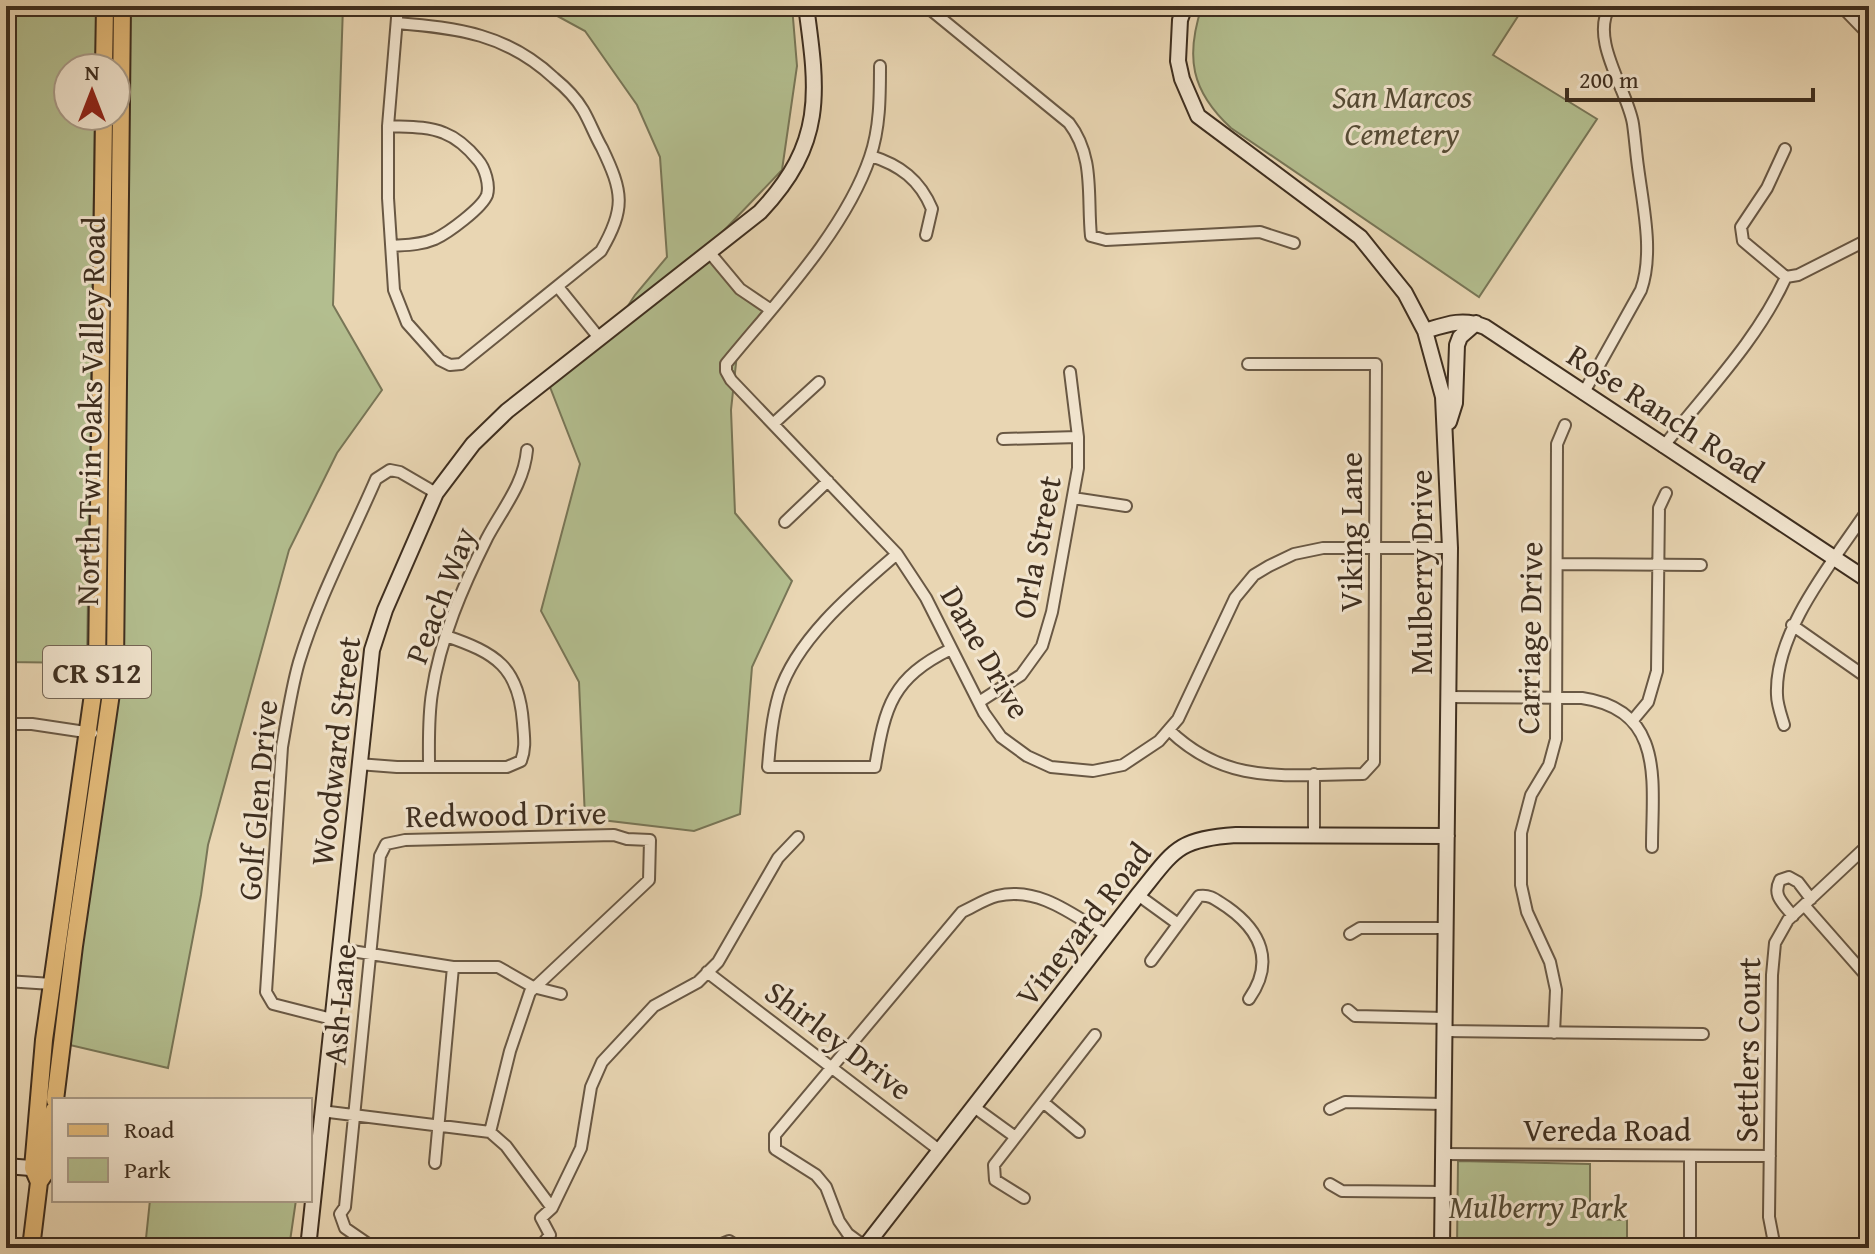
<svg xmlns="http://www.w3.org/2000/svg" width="1875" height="1254" font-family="'Gentium Book Plus',serif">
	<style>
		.green { fill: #b3be8f; stroke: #787657; stroke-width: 2 }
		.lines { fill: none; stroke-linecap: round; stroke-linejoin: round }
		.street-casing { stroke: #695844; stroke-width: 14 }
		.secondary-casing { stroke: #3e2e1f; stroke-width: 18 }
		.primary-casing { stroke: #3e2e1f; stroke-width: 20 }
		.street { stroke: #f1e4ce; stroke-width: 10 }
		.secondary { stroke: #f1e4ce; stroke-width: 14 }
		.primary { stroke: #e4bb7a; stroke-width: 16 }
		.labels { text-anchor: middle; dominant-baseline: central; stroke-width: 6; stroke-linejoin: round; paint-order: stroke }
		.shield { fill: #f1e4ce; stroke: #746554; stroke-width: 2 }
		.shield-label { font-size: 30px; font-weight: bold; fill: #3e2e1f }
		.park-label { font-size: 32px; font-style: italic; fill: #554b35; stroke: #f1e4ce }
		.street-label { font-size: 32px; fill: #3e2e1f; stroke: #f1e4ce }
	</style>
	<rect width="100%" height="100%" fill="#e9d6b3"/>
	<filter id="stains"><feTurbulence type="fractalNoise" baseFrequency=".0025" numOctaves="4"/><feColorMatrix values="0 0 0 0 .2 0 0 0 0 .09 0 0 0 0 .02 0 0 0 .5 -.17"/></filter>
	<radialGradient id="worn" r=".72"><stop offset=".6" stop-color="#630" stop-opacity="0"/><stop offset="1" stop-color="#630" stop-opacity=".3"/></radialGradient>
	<path class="green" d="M6 6H97L96 68H68V116H95L87 663 6 662Z
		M99 6H343L333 305 382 390 337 453 289 550 208 845 201 895 168 1068 57 1042 99 665 98 116H116V68H99Z
		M539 6H792L797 66 782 170 687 269 710 253 735 284 770 311 737 354 731 410 735 513 792 581 752 667 740 814 694 831 585 818 579 682 541 611 580 464 550 387 612 330 635 295 667 257 660 157 637 105 585 31Z
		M1202 6H1513L1522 10 1493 55 1597 119 1479 297 1231 128C1191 91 1185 57 1202 6Z
		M1458 1161 1590 1164V1213L1594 1219 1627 1220V1248H1457Z
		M150 1200H296L289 1248H145Z"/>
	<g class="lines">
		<defs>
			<path id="street" d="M926 6 1069 123C1095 157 1087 196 1091 236L1106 240 1260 232 1294 243
				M1841 6 1869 35
				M397 23C458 28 507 34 554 78 565 87 576 98 583 110 590 122 595 136 602 148 623 192 626 208 601 251L461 364 450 365 440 360 407 323 394 290 388 198V126L398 6
				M880 66C880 97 880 128 870 157 845 231 775 304 726 364V371L731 380 897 554 926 598 984 713 1001 737 1027 756 1051 767 1093 771 1123 765 1159 741 1178 719 1235 598 1254 575 1269 566 1294 554 1323 548H1450
				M388 126C407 127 427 126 444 133 457 138 469 149 478 160 485 168 490 185 487 195 482 208 448 233 435 239 421 245 406 245 392 246
				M1785 149 1767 188 1741 227 1743 241 1786 277
				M871 156C900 165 920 180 932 209L926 235
				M710 253 740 289 771 310
				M558 287 600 339
				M1583 394 1641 290C1654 253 1643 206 1638 167 1636 153 1635 138 1633 124 1628 91 1589 40 1610 6
				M773 424 819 382
				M1003 439 1078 437
				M1663 447C1706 392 1757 341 1786 277L1798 275 1869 239
				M1073 498 1126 506
				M785 522 828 481
				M897 554C854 591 796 639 779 694 772 718 770 742 768 767H875C885 706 892 678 951 649
				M1558 564 1701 565
				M1792 625 1869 679
				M1448 697 1582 698C1666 710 1652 783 1652 847
				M979 702 1021 675 1042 646 1052 612 1078 468V437L1070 372
				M1633 720 1648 702 1657 671 1659 508 1666 493
				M6 724H32L92 733
				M1784 725C1781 715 1777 704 1777 695 1774 631 1835 559 1869 508
				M1169 730C1228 787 1288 774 1363 774L1374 762 1376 364H1248
				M358 764 397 767H507L521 761C526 748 524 737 523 723 519 667 496 653 446 636
				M429 767C429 742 428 718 432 693 440 639 463 586 487 538 503 508 524 484 527 450
				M1314 774V835
				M1138 895 1178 924
				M1804 905 1869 979
				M1793 916C1783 903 1772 896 1780 880L1789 877 1798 882 1811 899
				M1350 934 1360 928H1446
				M339 949 453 967H498L533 987 561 994
				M1151 961 1199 896C1211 894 1217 901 1227 907 1261 931 1275 962 1249 999
				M707 972 939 1150
				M6 981 52 984
				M1348 1010 1355 1016 1445 1018
				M332 1019 273 1004 266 992 282 747C287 719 291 690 299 662 318 599 350 539 376 479L390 470 400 472 436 493
				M1445 1031 1703 1034
				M1554 1033 1556 990 1550 962 1527 912 1521 885V833L1531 795 1549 765 1556 739 1557 444 1565 425
				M1043 1102 1079 1132
				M974 1107 1014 1136
				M1330 1109 1345 1102 1444 1104
				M321 1111 490 1132 506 1146 552 1208
				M1443 1154 1770 1156
				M1690 1156V1248
				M435 1163 453 967
				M1330 1184 1342 1191 1443 1192
				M1024 1198 995 1180 994 1165 1095 1035
				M374 1248 345 1228 340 1214 345 1207 380 856 386 844 405 840 614 835 627 839 650 840 649 880 530 992 510 1051 490 1132
				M539 1248 550 1235 541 1218 552 1208 581 1148 591 1087 602 1062 654 1006 698 982 718 962 778 858 798 837
				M712 1248 729 1241 740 1248
				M867 1248 848 1234 839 1221 826 1187 816 1175 775 1149V1135L962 912C973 907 985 899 997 896 1039 886 1073 915 1108 936
				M931 1248H942
				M1775 1248 1769 1217 1772 975 1775 943 1788 920 1869 844"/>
			<path id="secondary" d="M1185 6 1180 20 1178 61 1182 79 1198 116 1360 237 1405 293 1425 331 1443 397 1450 548 1442 1248
				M1425 331C1447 324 1463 318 1485 327L1869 581
				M1449 422 1455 403 1457 345 1460 337 1476 323
				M6 1166 43 1169
				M308 1248 372 650 385 610 436 493 473 444 507 411 760 212C825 143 818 93 806 6
				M864 1248 1138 895C1174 851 1176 839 1236 835L1447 836"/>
			<path id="primary" d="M104 68 105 6
				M55 1100 74 946 115 666 122 6
				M39 1182 33 1168 44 1040 97 666 104 116
				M31 1248 39 1182 47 1170 54 1110"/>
		</defs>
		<use href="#street" class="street-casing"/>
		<use href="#secondary" class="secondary-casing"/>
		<use href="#primary" class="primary-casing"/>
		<use href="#street" class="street"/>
		<use href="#secondary" class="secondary"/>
		<use href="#primary" class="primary"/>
	</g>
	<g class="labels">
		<rect class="shield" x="43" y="646" width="108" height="52" rx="6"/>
		<g class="shield-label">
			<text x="97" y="672">CR S12</text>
		</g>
		<g class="park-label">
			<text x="1402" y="96">San Marcos<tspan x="1402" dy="37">Cemetery</tspan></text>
			<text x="1538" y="1206">Mulberry Park</text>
		</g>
		<g class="street-label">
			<text transform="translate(90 411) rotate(-89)">North Twin Oaks Valley Road</text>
			<text transform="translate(1666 413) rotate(33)">Rose Ranch Road</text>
			<text transform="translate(1350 532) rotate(-90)">Viking Lane</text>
			<text transform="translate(1036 547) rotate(-79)">Orla Street</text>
			<text transform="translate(1420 572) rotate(-90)">Mulberry Drive</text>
			<text transform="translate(440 595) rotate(-69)">Peach Way</text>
			<text transform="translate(1529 638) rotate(-89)">Carriage Drive</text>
			<text transform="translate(986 652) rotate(60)">Dane Drive</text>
			<text transform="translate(335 751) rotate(-83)">Woodward Street</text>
			<text transform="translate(257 800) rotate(-85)">Golf Glen Drive</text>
			<text transform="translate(506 814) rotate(-1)">Redwood Drive</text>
			<text transform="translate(1083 924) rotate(-52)">Vineyard Road</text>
			<text transform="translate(339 1004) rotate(-85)">Ash Lane</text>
			<text transform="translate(839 1040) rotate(37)">Shirley Drive</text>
			<text transform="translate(1747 1050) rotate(-89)">Settlers Court</text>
			<text x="1607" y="1129">Vereda Road</text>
		</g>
	</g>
	<rect width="1875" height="1254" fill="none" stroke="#e9d6b3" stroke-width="32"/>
	<rect x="8" y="8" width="1859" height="1238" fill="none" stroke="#3e2e1f" stroke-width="4"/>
	<rect x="16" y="16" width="1843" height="1222" fill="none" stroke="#3e2e1f" stroke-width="2"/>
	<rect x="52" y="1098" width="260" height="104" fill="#f1e4ce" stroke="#a99b88" stroke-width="2"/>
	<rect x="68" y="1124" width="40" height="12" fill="#e4bb7a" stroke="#a99b88" stroke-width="2"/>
	<text x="124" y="1138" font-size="24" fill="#3e2e1f">Road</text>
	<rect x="68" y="1158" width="40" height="24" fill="#b3be8f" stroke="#a99b88" stroke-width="2"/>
	<text x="124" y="1178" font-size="24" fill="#3e2e1f">Park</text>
	<g transform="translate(92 92)"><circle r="38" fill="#f1e4ce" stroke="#a99b88" stroke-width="2"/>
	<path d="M0-6L14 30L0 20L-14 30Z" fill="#8f2418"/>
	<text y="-12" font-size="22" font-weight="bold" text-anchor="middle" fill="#3e2e1f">N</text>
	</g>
	<path d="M1567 88v12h246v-12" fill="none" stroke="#3e2e1f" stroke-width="4"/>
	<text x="1579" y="88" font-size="24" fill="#3e2e1f" stroke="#f1e4ce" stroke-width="6" paint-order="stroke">200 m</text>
	<rect width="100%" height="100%" filter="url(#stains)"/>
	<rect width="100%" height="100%" fill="url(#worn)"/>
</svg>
